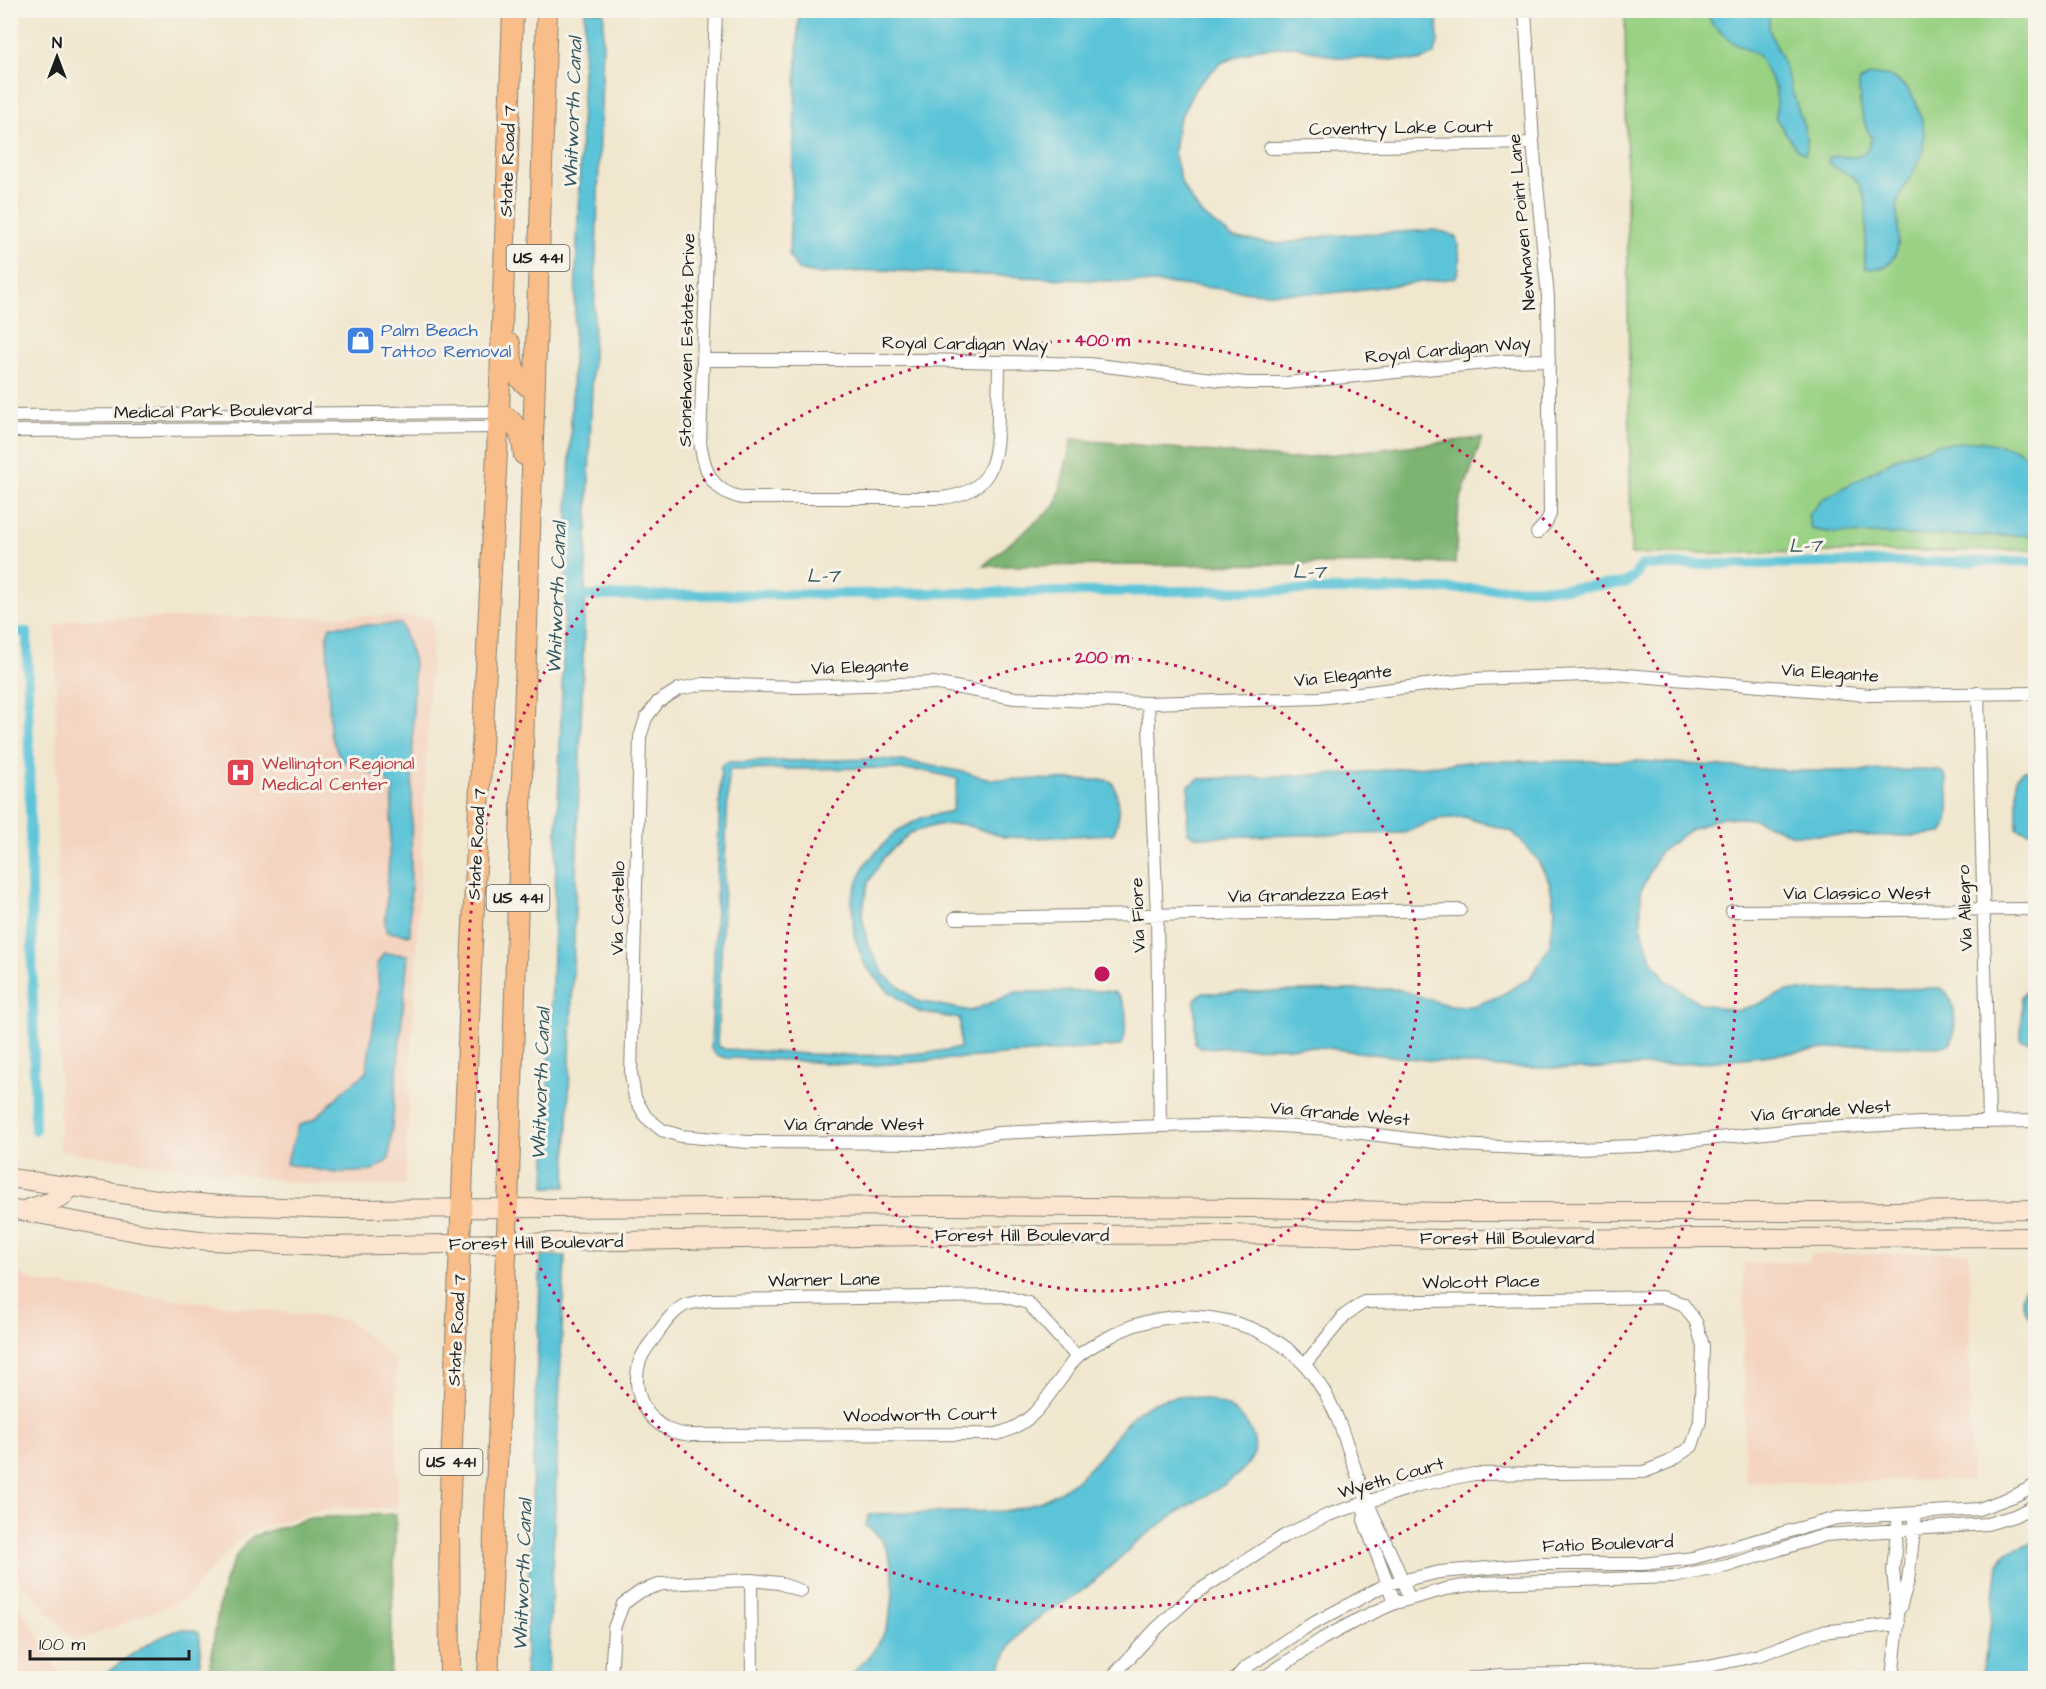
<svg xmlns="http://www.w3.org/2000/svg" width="2046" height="1689" font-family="'Architects Daughter',sans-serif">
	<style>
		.built { fill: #f4d3c0 }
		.green { fill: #9ad285; stroke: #5b7750; stroke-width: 1.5 }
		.forest { fill: #7bb472; stroke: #4c6847; stroke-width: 1.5 }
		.water { fill: #5bc4d8; stroke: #3c707a; stroke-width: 1.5; fill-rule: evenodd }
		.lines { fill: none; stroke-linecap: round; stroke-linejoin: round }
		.canal { stroke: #5bc4d8; stroke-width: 10 }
		.street-casing { stroke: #868276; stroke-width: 14 }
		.secondary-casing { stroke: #868276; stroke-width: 20 }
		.primary-casing { stroke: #868276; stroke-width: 22 }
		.street { stroke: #fff; stroke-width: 12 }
		.secondary { stroke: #fce5d0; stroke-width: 18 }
		.primary { stroke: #f8bd89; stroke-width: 20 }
		.ring { fill: none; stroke: #c2185b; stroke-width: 3; stroke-dasharray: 3 6 }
		.labels { text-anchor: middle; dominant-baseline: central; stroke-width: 6; stroke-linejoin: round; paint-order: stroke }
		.shield { fill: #f7f3e8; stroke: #5e5c59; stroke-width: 1.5 }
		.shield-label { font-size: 16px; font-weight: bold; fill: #1c1c1c }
		.street-label { font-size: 18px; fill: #1c1c1c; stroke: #f7f3e8 }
		.shop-label { font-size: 18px; fill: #366cbe; stroke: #f7f3e8; text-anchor: start }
		.health-label { font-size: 18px; fill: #be3a42; stroke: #f7f3e8; text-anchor: start }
		.water-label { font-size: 20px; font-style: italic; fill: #32575e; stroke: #f7f3e8 }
		.centre { fill: #c2185b; stroke: #f7f3e8; stroke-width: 3 }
		.ring-label { font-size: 18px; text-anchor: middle; font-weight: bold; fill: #c2185b; stroke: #f7f3e8; stroke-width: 6; stroke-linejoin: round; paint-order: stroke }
	</style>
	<rect width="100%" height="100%" fill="#f7f3e8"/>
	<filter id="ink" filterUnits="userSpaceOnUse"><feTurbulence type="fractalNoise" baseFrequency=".0167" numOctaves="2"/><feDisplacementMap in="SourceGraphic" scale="12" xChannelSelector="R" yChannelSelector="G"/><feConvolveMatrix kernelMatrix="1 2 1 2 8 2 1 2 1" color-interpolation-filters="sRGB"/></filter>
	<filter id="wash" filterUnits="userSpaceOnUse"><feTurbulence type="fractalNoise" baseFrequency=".008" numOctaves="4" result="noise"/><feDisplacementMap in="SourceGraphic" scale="24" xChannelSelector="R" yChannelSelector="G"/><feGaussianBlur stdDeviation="1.35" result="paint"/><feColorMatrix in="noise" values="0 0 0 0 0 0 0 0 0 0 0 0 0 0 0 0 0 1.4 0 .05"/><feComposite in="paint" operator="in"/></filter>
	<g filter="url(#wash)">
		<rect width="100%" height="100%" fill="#f1e7cf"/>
		<path class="built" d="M383 616 433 618 405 1185 323 1186 60 1151 55 626 72 619Z
			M1969 1252 1971 1480 1745 1483 1743 1263 1809 1262V1255Z
			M10 1269 40 1283 348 1320 396 1361 398 1508H336L315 1511 253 1531 235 1543 185 1599 75 1643 11 1570Z
			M10 1590 38 1635 61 1678H11Z"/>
		<path class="green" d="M1625 11H2035V550L1631 554Z"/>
		<path class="forest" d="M1482 438 1459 504 1455 563 983 566 1056 505 1072 439 1292 459Z
			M396 1514 390 1678H209C216 1633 216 1567 253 1536L310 1518Z"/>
		<path class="water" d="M604 11 566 1187H545L585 11Z
			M799 11H1437L1438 43 1434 55 1418 61 1335 57 1295 46 1256 49 1221 63 1196 87 1178 122 1174 152 1182 185 1201 214 1234 238 1280 244 1326 236 1434 230 1448 233 1456 237C1459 249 1462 268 1455 278L1331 293H1262L1171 284 882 270 817 274 798 270 789 255Z
			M1707 11H1769V29L1782 60 1805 130 1807 146 1805 154 1796 148 1776 119V89L1758 55 1730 41 1712 24Z
			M1870 75C1877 75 1886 75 1893 78 1919 91 1930 131 1920 159 1914 175 1901 186 1898 204 1895 222 1905 247 1890 262 1883 270 1874 269 1865 268 1863 244 1875 196 1853 177 1846 172 1836 169 1828 163L1829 157C1850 153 1863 167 1872 138 1861 122 1859 101 1859 82Z
			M1980 441 2014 448 2035 462V535L1958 536 1833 533 1811 529 1808 515 1823 499 1899 457 1938 444Z
			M401 624 414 661 410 935 387 932 385 926 393 789 386 780 341 760 330 734 327 635 330 626Z
			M879 759 911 762 959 771 991 779 1106 780 1112 782C1119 793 1121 823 1113 834L1035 838 1005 837 962 824 937 825 910 833 884 857 868 883 862 915 867 942 884 975 918 1001 971 1011 1016 992 1101 991 1114 992 1121 999 1126 1011 1125 1034 1123 1043 1119 1046 863 1066 788 1060 726 1058 716 1055 711 1048 721 766 727 762ZM875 768 926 771 958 779 952 811 923 817 895 832 865 864 852 897 854 935 865 965 887 990 919 1012 960 1019V1048C883 1062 802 1053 724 1049L717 1045 729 770Z
			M1479 761H1640L1795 771 1939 770 1945 774C1948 792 1954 819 1942 833L1913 836 1793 835 1754 819 1722 817 1690 830 1659 853 1641 890V926L1651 958 1666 980 1700 1003 1735 1011 1762 1003 1786 991 1941 988C1957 998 1957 1026 1951 1043L1939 1047 1862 1045 1697 1063 1586 1069 1495 1067 1389 1056 1319 1047 1202 1048 1195 1043V1000L1203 993 1397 989 1450 1006H1473L1500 996 1530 978 1550 945 1555 910 1549 881 1536 858 1513 832 1464 817 1437 819 1404 833 1205 837 1195 836 1187 832 1189 785 1199 779 1343 774Z
			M2024 770H2035V832H2027L2017 828V777Z
			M384 953 408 955 389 1159 373 1171 336 1173 286 1164 298 1126 315 1119 345 1089 366 1073 379 989 377 964Z
			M2028 988H2035V1043L2021 1040 2022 996Z
			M541 1256H565L548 1678H525Z
			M2035 1280V1322C2021 1310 2015 1289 2035 1280Z
			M1179 1396C1208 1396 1244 1406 1253 1437 1255 1445 1256 1452 1251 1459 1238 1481 1207 1494 1186 1507 1168 1519 1150 1531 1134 1545 1117 1560 1101 1576 1083 1590 1061 1607 1035 1615 1017 1637 1007 1649 1001 1664 999 1678H848C861 1664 875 1653 883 1635 898 1606 900 1541 865 1526L870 1514 1004 1511C1040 1506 1068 1491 1092 1465 1125 1431 1125 1405 1179 1396Z
			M2035 1541V1678H1981L1988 1642 1998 1564 2007 1552Z
			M183 1629 199 1632 201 1650 198 1678H100C125 1659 152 1637 183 1629Z"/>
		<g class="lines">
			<path class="canal" d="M575 596 1569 588 1625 583 1634 577 1642 565 2036 561
				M10 632H27L35 1130"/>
		</g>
	</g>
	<g filter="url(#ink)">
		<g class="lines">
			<defs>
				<path id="street" d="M716 10 700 442C705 472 710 490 742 498H942C994 492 996 461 998 418 998 399 999 381 999 362
					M1525 10 1533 143 1548 297 1550 514 1546 523 1537 533
					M1270 148 1533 143
					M703 360H922L1089 364 1245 383H1286L1505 361 1549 360
					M10 416 499 412
					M10 431 498 427
					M1978 693 1989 1121
					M2036 693 1870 695 1614 674 1475 679 1319 698 1148 703 1015 698 933 683 796 687 704 684 679 689 658 702 646 718 640 737 631 1074 635 1098 646 1117 662 1130 681 1136 748 1142 943 1143 998 1133 1160 1126 1245 1124 1330 1129 1458 1145 1542 1149 1639 1146 1804 1129 1922 1123 2036 1121
					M1148 703 1157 916 1160 1126
					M1732 911 2036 909
					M955 918 1460 910
					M1077 1357 1028 1303 1003 1296 710 1300C702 1302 690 1302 683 1306 671 1313 663 1326 655 1337 649 1345 641 1354 639 1364 632 1391 644 1418 669 1430 675 1433 684 1434 691 1435L997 1434C1034 1423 1041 1405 1063 1376 1067 1370 1071 1363 1076 1358 1085 1349 1100 1342 1111 1336 1170 1302 1257 1313 1304 1364 1312 1372 1319 1384 1325 1393 1345 1428 1352 1467 1368 1503 1381 1536 1399 1566 1409 1599
					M1367 1502 1364 1520 1395 1603
					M751 1580 752 1678
					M1900 1608 1908 1581 1915 1522
					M611 1678 614 1628 623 1604 641 1591 662 1584 751 1580 779 1583 801 1591
					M1111 1678 1155 1630 1194 1594 1284 1536 1328 1515 1419 1485 1474 1474 1644 1472 1669 1462 1692 1446 1700 1421 1703 1346 1696 1322 1683 1304 1662 1297 1364 1302 1345 1315 1305 1364
					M1236 1678 1244 1669 1301 1630 1387 1584 1440 1572 1535 1564H1643L1693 1558 1837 1518 1979 1509 2014 1496 2036 1485
					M1263 1678 1322 1639 1361 1618 1395 1603 1446 1589 1481 1583 1673 1577 1727 1566 1825 1535 1987 1524 2014 1516 2036 1505
					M1471 1678 1500 1675 1656 1673 1704 1667 1759 1655 1821 1632 1898 1624
					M1892 1678 1898 1624 1893 1569 1898 1522"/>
				<path id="secondary" d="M10 1178 164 1200 221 1205 341 1209 942 1206 1254 1208 1443 1212H1824L2036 1209
					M10 1209 147 1234 209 1241 329 1246 922 1236 1229 1234 1443 1239 2036 1237
					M26 1209 62 1198 71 1187"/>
				<path id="primary" d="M510 344C512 365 514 380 534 390
					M499 412C517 422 522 434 524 455
					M450 1678 449 1517 472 945 499 412 513 10
					M488 1678 508 1208 547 10"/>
			</defs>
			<use href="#street" class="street-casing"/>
			<use href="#secondary" class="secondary-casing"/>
			<use href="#primary" class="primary-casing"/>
			<use href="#street" class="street"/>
			<use href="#secondary" class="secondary"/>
			<use href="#primary" class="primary"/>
		</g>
	</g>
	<g class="ring">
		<circle cx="1102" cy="974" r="317"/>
		<circle cx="1102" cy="974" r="634"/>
	</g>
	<defs>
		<symbol id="shop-square" viewBox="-11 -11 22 22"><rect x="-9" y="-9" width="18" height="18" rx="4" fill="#3f7fe0" stroke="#f7f3e8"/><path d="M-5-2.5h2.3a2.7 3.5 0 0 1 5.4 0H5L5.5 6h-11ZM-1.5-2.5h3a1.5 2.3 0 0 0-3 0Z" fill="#fff"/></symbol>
		<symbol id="hospital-square" viewBox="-11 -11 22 22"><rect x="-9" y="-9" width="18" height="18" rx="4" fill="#e0444e" stroke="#f7f3e8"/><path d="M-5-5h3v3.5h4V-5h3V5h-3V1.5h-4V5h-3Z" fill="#fff"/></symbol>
	</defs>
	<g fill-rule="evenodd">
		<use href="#shop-square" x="344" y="324" width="33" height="33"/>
		<use href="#hospital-square" x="224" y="756" width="33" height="33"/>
	</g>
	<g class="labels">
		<g class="shield">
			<rect x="506.5" y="245" width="63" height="26" rx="4.5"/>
			<rect x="486.5" y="885" width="63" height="26" rx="4.5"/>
			<rect x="419.5" y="1449" width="63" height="26" rx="4.5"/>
		</g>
		<g class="shield-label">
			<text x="538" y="258">US 441</text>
			<text x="518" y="898">US 441</text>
			<text x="451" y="1462">US 441</text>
		</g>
		<g class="street-label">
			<text transform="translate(1401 128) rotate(-1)">Coventry Lake Court</text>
			<text transform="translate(508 161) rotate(-88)">State Road 7</text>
			<text transform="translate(1522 222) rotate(-95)">Newhaven Point Lane</text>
			<text transform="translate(687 340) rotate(-89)">Stonehaven Estates Drive</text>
			<text transform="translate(965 344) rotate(1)">Royal Cardigan Way</text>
			<text transform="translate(1448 350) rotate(-5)">Royal Cardigan Way</text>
			<text transform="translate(213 411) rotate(-1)">Medical Park Boulevard</text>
			<text transform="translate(860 667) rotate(-2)">Via Elegante</text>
			<text transform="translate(1830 673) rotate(4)">Via Elegante</text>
			<text transform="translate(1343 676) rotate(-6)">Via Elegante</text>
			<text transform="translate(477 844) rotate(-87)">State Road 7</text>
			<text x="1857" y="893">Via Classico West</text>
			<text transform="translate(1308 895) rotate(-1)">Via Grandezza East</text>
			<text transform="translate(618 908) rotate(-89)">Via Castello</text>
			<text transform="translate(1965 908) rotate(-92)">Via Allegro</text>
			<text transform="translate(1138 915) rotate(-92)">Via Fiore</text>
			<text transform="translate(1821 1111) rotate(-4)">Via Grande West</text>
			<text transform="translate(1340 1114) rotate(5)">Via Grande West</text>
			<text x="854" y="1124">Via Grande West</text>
			<text x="1022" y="1235">Forest Hill Boulevard</text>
			<text x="1507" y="1238">Forest Hill Boulevard</text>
			<text transform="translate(536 1243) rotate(-1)">Forest Hill Boulevard</text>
			<text transform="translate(824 1280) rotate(-1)">Warner Lane</text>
			<text transform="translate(1481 1282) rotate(-1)">Wolcott Place</text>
			<text transform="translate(457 1330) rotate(-87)">State Road 7</text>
			<text transform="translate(920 1415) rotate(-1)">Woodworth Court</text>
			<text transform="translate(1391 1478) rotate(-16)">Wyeth Court</text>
			<text transform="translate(1608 1544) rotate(-2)">Fatio Boulevard</text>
		</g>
		<g class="shop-label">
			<text x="381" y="330">Palm Beach<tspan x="381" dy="21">Tattoo Removal</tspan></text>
		</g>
		<g class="health-label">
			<text x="262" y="763">Wellington Regional<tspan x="262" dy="21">Medical Center</tspan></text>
		</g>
		<g class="water-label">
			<text transform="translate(573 113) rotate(-88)">Whitworth Canal</text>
			<text transform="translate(1805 546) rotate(-1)">L-7</text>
			<text x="1309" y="572">L-7</text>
			<text x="823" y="576">L-7</text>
			<text transform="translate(557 598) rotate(-88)">Whitworth Canal</text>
			<text transform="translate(541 1084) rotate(-88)">Whitworth Canal</text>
			<text transform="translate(523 1575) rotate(-88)">Whitworth Canal</text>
		</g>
	</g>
	<circle cx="1102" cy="974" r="9" class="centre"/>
	<g class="ring-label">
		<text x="1102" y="346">400 m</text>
		<text x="1102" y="663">200 m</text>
	</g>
	<rect width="2046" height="1689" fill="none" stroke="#f7f3e8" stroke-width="36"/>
	<g transform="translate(57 57)" stroke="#f7f3e8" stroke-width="4.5" paint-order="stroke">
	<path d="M0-4.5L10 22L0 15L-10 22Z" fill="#1c1c1c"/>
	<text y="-9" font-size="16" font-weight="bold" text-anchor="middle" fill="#1c1c1c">N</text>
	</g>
	<path d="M30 1650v9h159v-9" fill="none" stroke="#1c1c1c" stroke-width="3"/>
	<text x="39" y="1650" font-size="18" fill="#1c1c1c" stroke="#f7f3e8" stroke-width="4.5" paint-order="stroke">100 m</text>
</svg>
